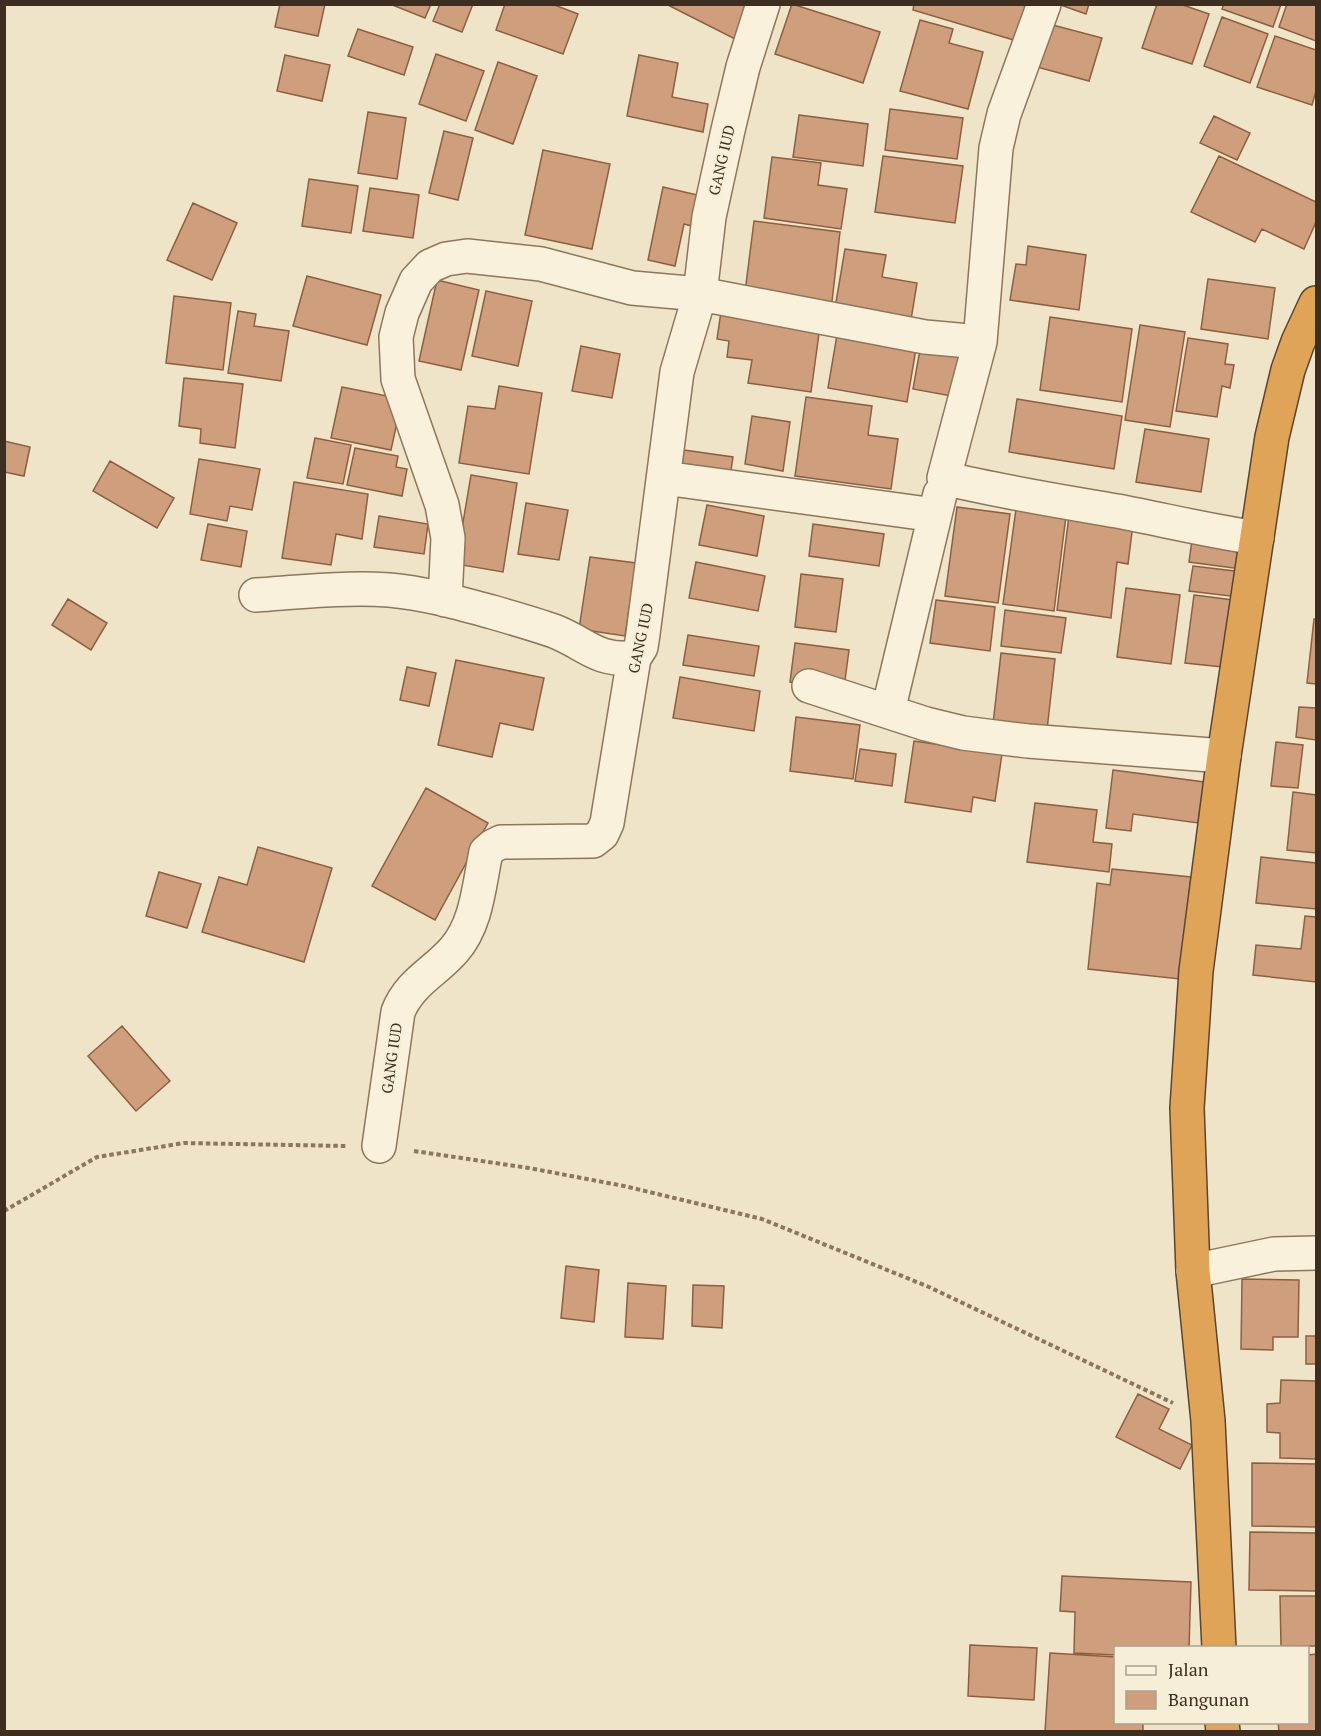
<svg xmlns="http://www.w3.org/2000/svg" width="1321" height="1736" font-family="'PT Serif',serif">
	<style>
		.building { fill: #cf9f7d; stroke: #8d5f41; stroke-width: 1.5 }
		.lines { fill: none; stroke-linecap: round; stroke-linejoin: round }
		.street-casing { stroke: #8d765c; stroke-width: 36 }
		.highway-casing { stroke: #5b4430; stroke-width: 36 }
		.path { stroke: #8d765c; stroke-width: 4; stroke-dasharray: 4.5 3; stroke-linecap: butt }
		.street { stroke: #faf1dc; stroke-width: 33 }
		.highway { stroke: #e0a458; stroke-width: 33 }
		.labels { text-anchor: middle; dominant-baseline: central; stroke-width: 4.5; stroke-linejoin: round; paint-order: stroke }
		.street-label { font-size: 15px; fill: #3d2e20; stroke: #f7eed8 }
	</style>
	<rect width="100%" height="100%" fill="#f0e4c8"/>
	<path class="building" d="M280 4H325L318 36 275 27Z
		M390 4H431L425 18Z
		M440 4H473L462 32 433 21Z
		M505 4H552L578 14 563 54 496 30Z
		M666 4H748L735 39Z
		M792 4 880 32 863 83 775 54Z
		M914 4H1027L1017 41 913 10Z
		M1058 4H1089L1086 14Z
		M1157 4H1180L1209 14 1192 64 1142 48Z
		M1224 4H1281L1273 27 1222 9Z
		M1287 4H1316V41L1279 27Z
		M1222 17 1268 34 1250 83 1204 66Z
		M920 20 953 29 949 43 983 52 968 109 900 91Z
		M1049 24 1102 38 1089 81 1037 67Z
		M358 29 413 47 404 75 348 56Z
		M1275 36 1316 50V91L1312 105 1257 87Z
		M436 54 484 71 466 121 419 104Z
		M285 55 330 65 322 101 277 91Z
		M639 55 678 63 672 97 708 104 703 132 627 116Z
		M498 62 537 76 513 144 475 130Z
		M890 109 963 118 957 159 885 150Z
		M368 112 406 118 397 179 358 173Z
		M799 115 868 124 863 166 793 157Z
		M1214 116 1250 133 1237 160 1200 143Z
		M444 131 473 138 458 200 429 193Z
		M543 150 610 164 592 249 525 235Z
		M883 156 963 166 955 223 875 212Z
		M1219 156 1316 202V222L1304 249 1262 229 1255 242 1191 212Z
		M772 157 821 163 818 185 847 189 841 229 764 218Z
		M309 179 358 186 351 233 302 226Z
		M663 187 706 197 699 228 684 224 675 266 648 260Z
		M370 188 419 195 413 238 363 231Z
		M193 203 237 223 212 280 167 260Z
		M754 221 840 232 831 310 744 300Z
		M1028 246 1086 255 1079 310 1010 300 1016 264 1026 265Z
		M845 249 886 255 882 277 917 283 910 326 834 314Z
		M307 276 381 295 367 345 293 326Z
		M1208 279 1275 288 1268 339 1201 329Z
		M437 280 479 290 461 370 419 361Z
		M486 291 532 301 518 366 472 356Z
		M174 296 231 303 223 370 166 363Z
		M722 305 821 319 811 392 748 383 752 360 727 357 729 341 717 339Z
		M238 311 256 314 254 326 289 331 281 381 228 373Z
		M1050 317 1132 329 1122 402 1040 390Z
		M1140 325 1185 332 1170 427 1125 420Z
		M838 329 917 343 907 402 828 388Z
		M1188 338 1228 344 1225 364 1234 365 1230 388 1222 386 1217 417 1176 411Z
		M921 344 970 353 962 398 913 389Z
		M581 346 620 354 612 398 572 391Z
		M184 378 243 384 235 448 200 443 201 429 179 426Z
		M499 386 542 393 529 474 459 463 468 406 495 409Z
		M342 387 402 399 391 450 331 438Z
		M806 397 872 406 868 435 898 439 891 489 795 476Z
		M1017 399 1122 416 1114 469 1009 452Z
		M752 416 790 422 783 471 745 464Z
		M1145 429 1209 439 1201 492 1136 482Z
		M315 438 351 445 343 484 307 478Z
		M4 441 30 447 24 476 4 472Z
		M355 448 398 456 396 467 407 469 402 496 347 485Z
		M684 450 733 457 729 483 680 475Z
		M199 459 260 469 252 510 230 506 227 521 190 514Z
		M110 461 174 498 157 528 93 491Z
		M471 475 517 483 503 572 456 564Z
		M294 482 368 494 362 539 336 534 331 565 282 558Z
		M526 503 568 510 559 560 518 554Z
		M707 505 764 516 757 556 699 545Z
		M957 507 1010 514 998 603 945 596Z
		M1070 508 1134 516 1128 564 1117 562 1111 618 1057 610Z
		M1016 509 1066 516 1054 611 1003 604Z
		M379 516 428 524 424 554 374 547Z
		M208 524 247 531 241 567 201 560Z
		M813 524 884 534 879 566 809 556Z
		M1193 532 1245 539 1241 569 1189 562Z
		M590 557 636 563 625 636 579 629Z
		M696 562 765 576 758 611 689 598Z
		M1193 566 1243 572 1239 597 1189 591Z
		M801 574 843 579 836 632 795 627Z
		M1126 588 1180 595 1171 664 1117 657Z
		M1194 595 1241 601 1232 668 1185 663Z
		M68 599 107 623 91 650 52 625Z
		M936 600 995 607 990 651 930 643Z
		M1005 610 1066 618 1061 653 1001 646Z
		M1314 619H1316V684L1307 683Z
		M688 635 759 646 754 676 683 665Z
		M795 643 849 650 844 688 790 682Z
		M1001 653 1055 659 1047 730 993 724Z
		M456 660 544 678 533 730 500 723 492 757 438 745Z
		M407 667 436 673 429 706 400 700Z
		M680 677 760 691 754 731 673 718Z
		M1299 707 1316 708V740L1296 737Z
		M796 717 860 725 853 779 790 771Z
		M914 741 1002 754 995 801 973 797 971 812 905 802Z
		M1276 742 1303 745 1298 788 1271 786Z
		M860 749 896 754 892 786 855 781Z
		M1113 770 1204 782 1198 823 1133 814 1131 831 1106 828Z
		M426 788 488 823 435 920 372 886Z
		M1293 792 1316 795V853L1287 850Z
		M1035 803 1097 810 1093 842 1112 844 1109 872 1027 862Z
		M258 847 332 868 304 962 202 932 219 877 247 885Z
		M1261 857 1316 863V909L1256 903Z
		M1112 869 1191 877 1180 979 1088 969 1097 883 1110 885Z
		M159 872 201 884 187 928 146 916Z
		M1305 916 1316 917V982L1253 975 1256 945 1301 949Z
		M122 1026 170 1081 136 1111 88 1056Z
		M566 1266 599 1270 594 1322 561 1318Z
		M1242 1279 1299 1280 1298 1337H1273V1350L1241 1349Z
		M628 1283 666 1286 663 1339 625 1337Z
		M693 1285 724 1286 722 1328 692 1326Z
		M1306 1336H1316V1364H1306Z
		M1281 1380 1316 1381V1459L1280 1458V1433L1267 1432V1404L1280 1403Z
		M1138 1394 1169 1409 1159 1429 1192 1445 1180 1469 1116 1437Z
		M1252 1463 1316 1464V1527L1252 1526Z
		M1250 1532 1316 1533V1591L1249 1590Z
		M1062 1576 1191 1582 1189 1648H1116V1655L1074 1653 1075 1612 1060 1611Z
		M1280 1596H1316V1646H1281Z
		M970 1645 1037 1648 1034 1700 968 1696Z
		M1050 1653 1116 1657V1722H1143V1732H1045Z
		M1316 1654V1732H1279L1278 1722H1308V1655Z"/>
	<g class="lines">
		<defs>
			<path id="street" d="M1044 4 1004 114 996 148 980 342 944 478C1001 492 1059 501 1117 511 1164 520 1210 531 1257 538
				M664 478 935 515
				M256 595C300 592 345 587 389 590 424 593 459 603 492 612 513 618 534 624 554 631 587 644 595 661 634 658
				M445 600 448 538 442 505 398 379 396 337 402 313 416 281 430 266 446 259 467 256 541 264 632 288 700 294 925 337 980 342
				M809 686 926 724 963 733 1028 741 1224 756
				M888 711 940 494
				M379 1146 398 1012C409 983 435 972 454 950 477 924 479 885 486 852L493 846 501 842 593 841 602 834 607 823 634 658 641 647 643 634 677 372 700 294 709 217 728 130 743 67 763 4
				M1193 1271 1274 1254 1316 1253"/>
			<path id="highway" d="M1219 1648 1208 1421 1193 1271 1187 1108 1196 971 1224 756 1272 437 1288 370 1298 342 1316 303
				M1222 1722 1223 1732"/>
		</defs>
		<use href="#street" class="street-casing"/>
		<use href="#highway" class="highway-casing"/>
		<path class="path" d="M414 1151 529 1168 624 1186 762 1219 929 1287 1173 1403
			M4 1211 97 1157 184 1143 346 1146"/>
		<use href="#street" class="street"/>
		<use href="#highway" class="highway"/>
	</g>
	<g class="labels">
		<g class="street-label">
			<text transform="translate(721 160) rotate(-77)">GANG IUD</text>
			<text transform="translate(640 638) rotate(-78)">GANG IUD</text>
			<text transform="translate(391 1058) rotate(-82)">GANG IUD</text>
		</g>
	</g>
	<rect width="1321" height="1736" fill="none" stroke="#3d2e20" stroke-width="12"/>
	<rect x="1114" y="1646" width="195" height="78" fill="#f7eed8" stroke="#ada18e" stroke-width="1.5"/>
	<rect x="1126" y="1666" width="30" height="9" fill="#faf1dc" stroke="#ada18e" stroke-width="1.5"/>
	<text x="1168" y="1676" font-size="18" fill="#3d2e20">Jalan</text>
	<rect x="1126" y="1691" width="30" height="18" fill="#cf9f7d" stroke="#ada18e" stroke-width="1.5"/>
	<text x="1168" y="1706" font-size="18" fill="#3d2e20">Bangunan</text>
</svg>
